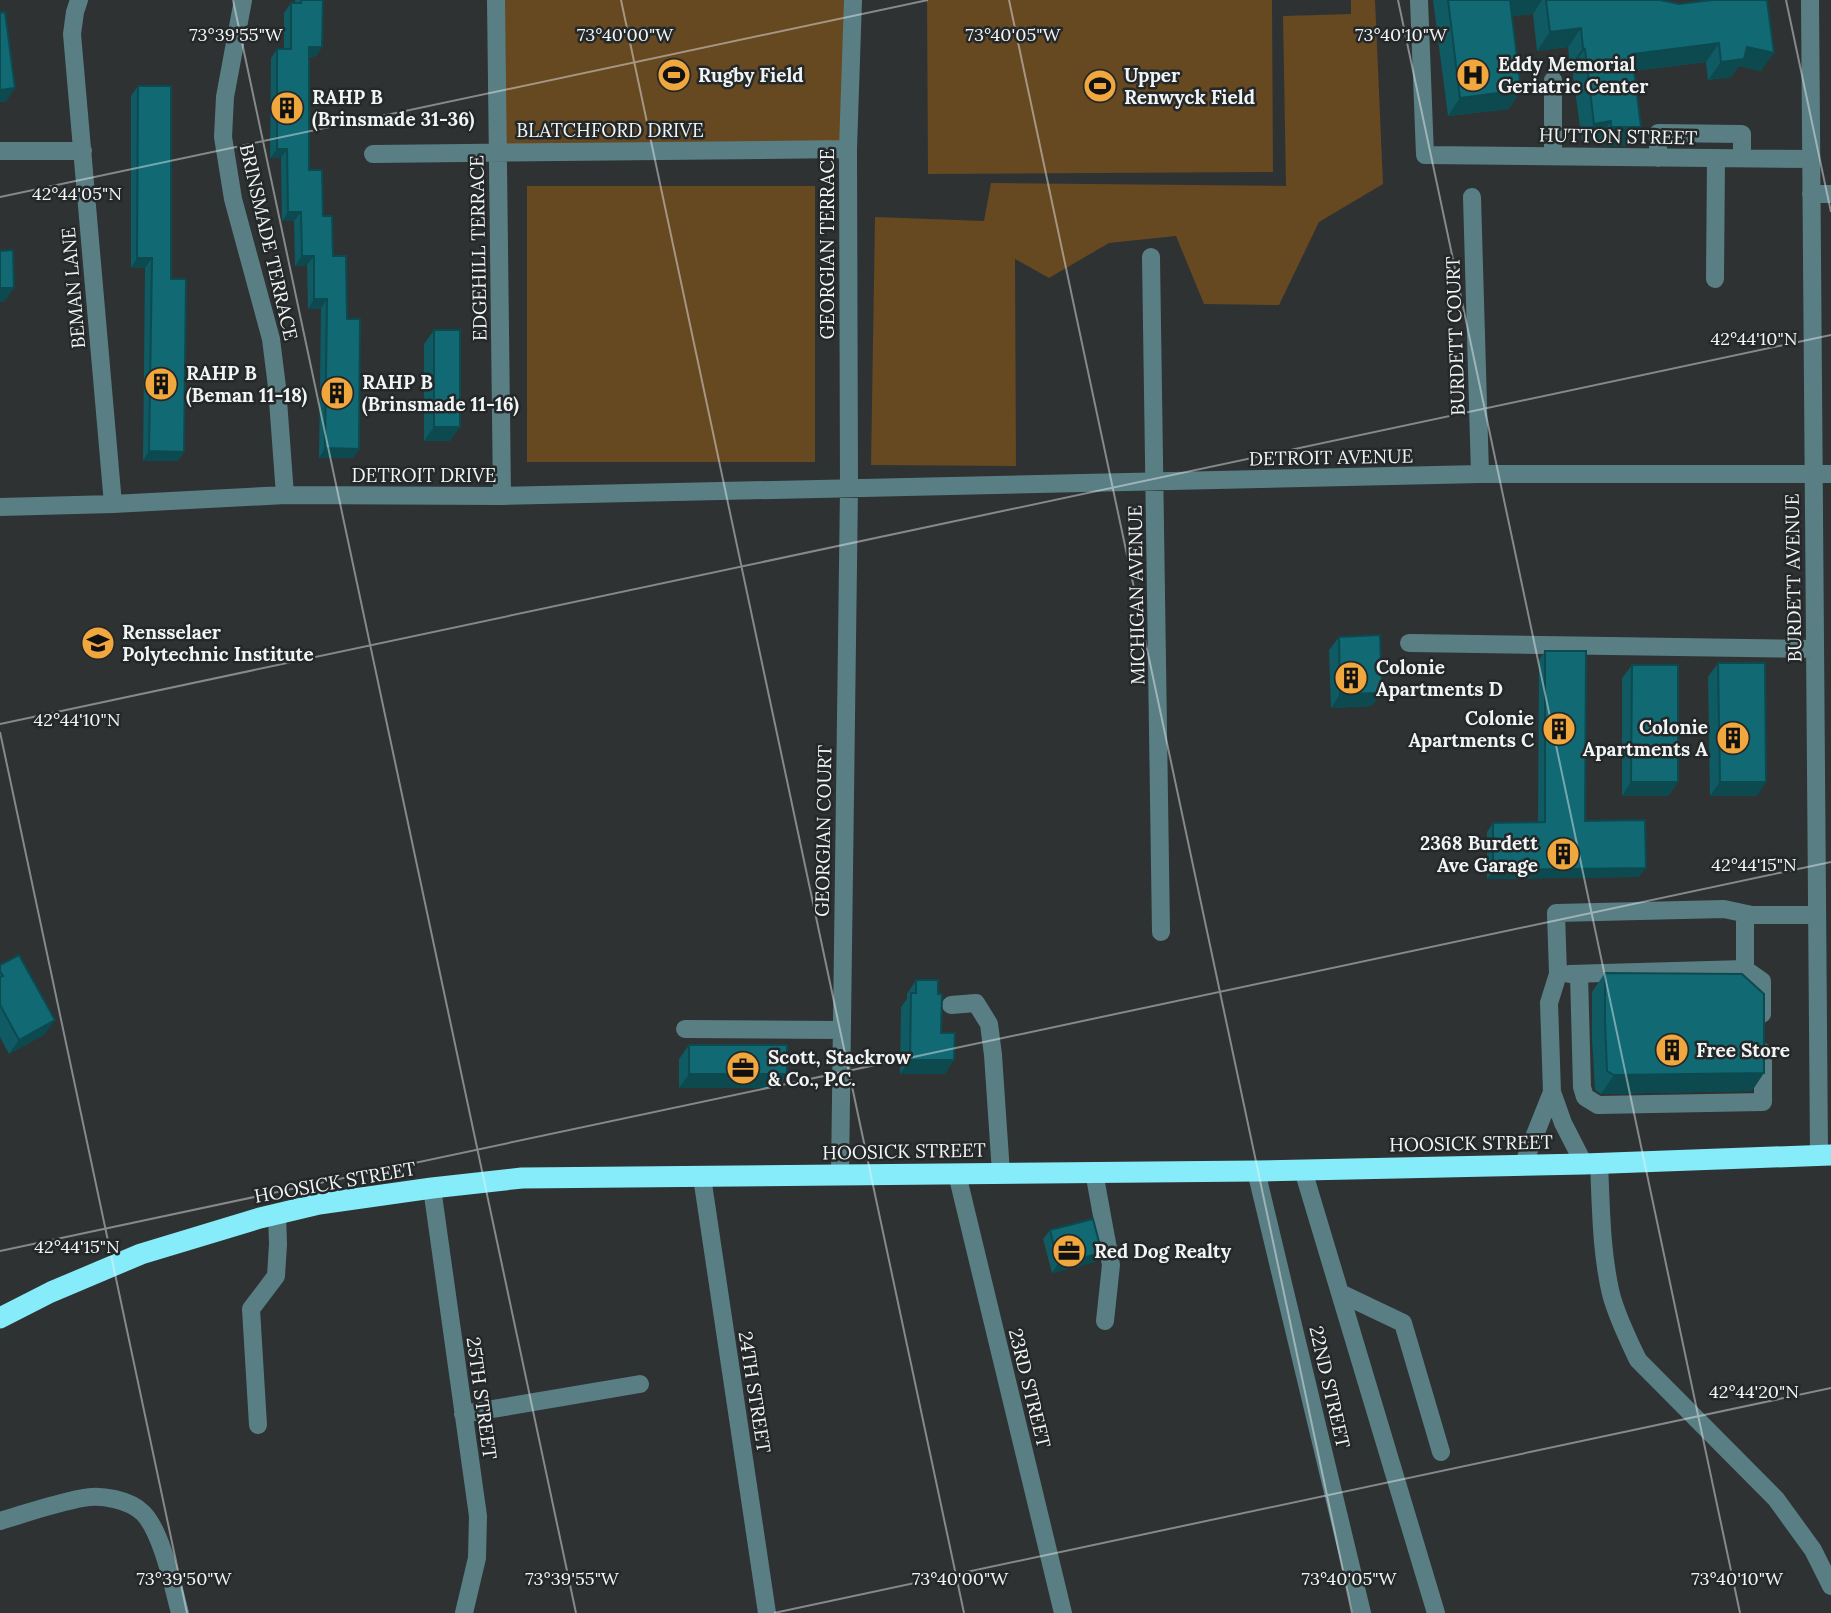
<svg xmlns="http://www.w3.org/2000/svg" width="1831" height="1613" font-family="Lora,serif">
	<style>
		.green { fill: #664821 }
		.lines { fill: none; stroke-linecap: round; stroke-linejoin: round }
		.minor { stroke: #597f84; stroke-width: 18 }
		.highway { stroke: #86ecf9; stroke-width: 21 }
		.wall { fill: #0f5a63 }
		.shaded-wall { fill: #0c4a50 }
		.building { fill: #116973; stroke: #0c4a50; stroke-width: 2 }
		.ticks { fill: none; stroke: #f2f5f6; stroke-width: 2; stroke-opacity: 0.45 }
		.labels { text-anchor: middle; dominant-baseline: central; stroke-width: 5; stroke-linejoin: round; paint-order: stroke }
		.poi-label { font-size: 19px; font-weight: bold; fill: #f2f5f6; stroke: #242829; text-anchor: start }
		.street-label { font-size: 19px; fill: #f2f5f6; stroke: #242829 }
		.ticks-label { font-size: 18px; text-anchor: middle; fill: #f2f5f6; stroke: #242829; stroke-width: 5; stroke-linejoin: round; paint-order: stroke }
	</style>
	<rect width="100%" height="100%" fill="#2e3233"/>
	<path class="green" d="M497 0H853L848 149 498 152Z
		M927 0H1272L1273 172 928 174Z
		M1351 0H1375L1383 184 1319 222 1279 305 1204 304 1176 236 1109 243 1049 278 1015 259 1016 466 871 465 875 217 984 221 991 183 1286 186 1283 16 1351 14Z
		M527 186H815V462H527Z"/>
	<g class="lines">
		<path class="minor" d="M79 0 75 12 72 34 113 504
			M243 0 225 97 223 137 233 199 271 339 277 387 285 495
			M496 0 502 496
			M1419 0 1425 155 1811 159
			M1810 0 1819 1155
			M0 151H83
			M373 154 848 149
			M1553 156V80
			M1658 158V133L1742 134V158
			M1811 194H1831
			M1472 197 1480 474
			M1151 257 1161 932
			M1715 279 1716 158
			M0 507 113 504 285 495 502 496 1480 474H1831
			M1409 643 1815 649
			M1745 969 1762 981V1014
			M1569 974 1745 969V914
			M1579 974 1582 1087 1585 1097 1598 1105 1763 1102V1052
			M951 1005 976 1003 989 1024 993 1055 1001 1173
			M685 1029 842 1030
			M1599 1163C1601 1206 1601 1252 1611 1294 1617 1317 1628 1339 1638 1360L1776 1499 1813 1550 1831 1586
			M1584 1164 1563 1123 1552 1092 1549 1003 1558 974 1556 913 1724 909 1752 915H1817
			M1523 1165 1552 1092
			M1303 1170 1436 1613
			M1256 1171 1362 1613
			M1094 1172 1111 1265 1105 1321
			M957 1174 1063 1613
			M840 1175 849 489 848 149 853 0
			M702 1177 767 1613
			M432 1188 478 1516 477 1558 464 1613
			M1340 1293 1403 1323 1441 1452
			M463 1414 640 1384
			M258 1425 251 1309 276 1276 278 1244 277 1214
			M0 1521C27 1513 55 1503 83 1498 101 1494 130 1500 143 1513 162 1532 173 1587 180 1613"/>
		<path class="highway" d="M0 1318 51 1292 141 1254 260 1218 319 1204 432 1188 522 1178 1256 1171 1584 1164 1831 1155"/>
	</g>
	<path class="wall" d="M295 0H323L322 47 316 56 309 57V170L323 216 347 319 359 449 353 458H319L321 309H308L307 265 295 266 294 221H282L281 158H270L271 58 277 49H284V13L291 3H295Z
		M1433 0H1660L1761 71 1739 66 1731 77 1708 80 1706 62 1634 71 1641 127 1628 146 1599 145 1598 140 1582 142 1572 67H1570L1568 47 1537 51 1533 14 1512 16 1521 90 1509 109 1448 116Z
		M138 86 171 279 184 452 178 461H143L145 268H131V96Z
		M434 330 450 441H424V344Z
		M1339 637 1372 706 1331 708 1329 650Z
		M1545 651 1585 821 1639 877 1487 879V832L1493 823 1538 822 1539 660Z
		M1718 663 1757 796H1710L1708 677Z
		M1632 665 1678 782 1668 796H1622V678Z
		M0 965 45 1034 9 1054 0 1037Z
		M1605 973 1752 1091 1601 1094 1595 1090 1592 1039V992Z
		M916 980 938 994 945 1074H900L901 1007 907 999V994Z
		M689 1045 787 1074 777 1088H679V1059Z
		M1050 1230 1102 1253 1095 1262 1052 1273 1043 1239Z"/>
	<path class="shaded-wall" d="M1510 0H1542L1533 14 1497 18Z
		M1581 28 1568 47 1537 51 1550 32Z
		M1719 43 1706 62 1619 73 1632 54Z
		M309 47H322L316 56 303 57Z
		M1747 47 1774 53 1761 71 1739 66 1731 77 1708 80 1721 62Z
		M1583 48 1585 49 1572 67H1570Z
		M15 88 6 102H0V90Z
		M1521 90 1509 109 1448 116 1460 98Z
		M1611 121 1598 140 1582 142 1594 124Z
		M1611 127H1641L1628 146 1599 145Z
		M277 149H287L281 158H270Z
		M288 212H301L294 221H282Z
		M302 256H314L307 265 295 266Z
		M137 258H152L145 268H131Z
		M0 288H14L4 302H0Z
		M314 299H327L321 309H308Z
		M434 427H460L450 441H424Z
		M325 448 359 449 353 458H319Z
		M149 451 184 452 178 461H143Z
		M1382 693 1372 706 1331 708 1340 694Z
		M1631 782H1678L1668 796H1622Z
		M1720 782H1766L1757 796H1710Z
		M1646 868 1639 877 1487 879 1493 870Z
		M55 1020 45 1034 9 1054 19 1040Z
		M910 1060H954L945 1074H900Z
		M1764 1073 1752 1091 1601 1094 1614 1075Z
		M689 1074H787L777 1088H679Z
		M1102 1253 1095 1262 1052 1273 1058 1264Z"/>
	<path class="building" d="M301 0H323L322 47H309V170H322L323 216H332L333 256H346L347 319H360L359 449 325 448 327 299H314V256H302L301 212H288L287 149H277V49H291V3H301Z
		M1448 0H1510L1521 90 1460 98Z
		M1546 0H1660L1679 4 1712 0H1767L1774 53 1747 47 1744 59 1721 62 1719 43 1632 54 1641 127H1611V121L1594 124 1585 49 1583 48 1581 28 1550 32Z
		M5 12 15 88 0 90V13Z
		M138 86H171V279H186L184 452 149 451 152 258H137Z
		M13 250 14 288H0V251Z
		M434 330H460V427H434Z
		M1380 635 1382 693 1340 694 1339 637Z
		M1545 651H1586L1585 821 1645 820 1646 868 1493 870V823L1545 822Z
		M1718 663H1765L1766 782H1720Z
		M1632 665H1678V782H1631Z
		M19 955 55 1020 19 1040 0 1005V977L3 976 0 971V965Z
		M1605 973 1742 974 1764 994V1073L1614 1075 1607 1071 1605 1020Z
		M916 980H938V994H942L941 1033H955L954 1060H910L911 993H916Z
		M689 1045H787V1074H689Z
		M1093 1219 1102 1253 1058 1264 1050 1230Z"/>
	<path class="ticks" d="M233 0 576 1613M621 0 964 1613M1009 0 1352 1613M1398 0 1740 1613M1786 0 1831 212M0 197 928 0M0 724 1831 335M0 732 187 1613M0 1251 1831 862M774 1613 1831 1388"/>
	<defs>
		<symbol id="stadium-disc" viewBox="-11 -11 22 22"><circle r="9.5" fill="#efa73e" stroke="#242829"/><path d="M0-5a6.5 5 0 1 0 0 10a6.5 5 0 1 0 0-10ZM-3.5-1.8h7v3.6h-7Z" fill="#111"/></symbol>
		<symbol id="hospital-disc" viewBox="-11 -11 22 22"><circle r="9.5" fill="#efa73e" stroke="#242829"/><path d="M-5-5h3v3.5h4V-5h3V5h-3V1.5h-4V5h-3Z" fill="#111"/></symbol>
		<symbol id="building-disc" viewBox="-11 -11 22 22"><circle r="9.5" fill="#efa73e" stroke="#242829"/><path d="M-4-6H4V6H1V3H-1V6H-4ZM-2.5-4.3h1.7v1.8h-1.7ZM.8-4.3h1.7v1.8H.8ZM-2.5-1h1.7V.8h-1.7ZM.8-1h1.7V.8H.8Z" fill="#111"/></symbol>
		<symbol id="university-disc" viewBox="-11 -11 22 22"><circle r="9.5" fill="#efa73e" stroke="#242829"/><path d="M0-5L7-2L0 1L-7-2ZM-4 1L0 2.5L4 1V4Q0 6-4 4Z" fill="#111"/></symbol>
		<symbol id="office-disc" viewBox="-11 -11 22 22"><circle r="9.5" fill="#efa73e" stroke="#242829"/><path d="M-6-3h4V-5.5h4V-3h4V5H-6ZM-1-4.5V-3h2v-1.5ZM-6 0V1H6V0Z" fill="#111"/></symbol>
	</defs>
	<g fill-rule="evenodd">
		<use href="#stadium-disc" x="655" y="56" width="38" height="38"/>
		<use href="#hospital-disc" x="1454" y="56" width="38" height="38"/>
		<use href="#stadium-disc" x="1081" y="67" width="38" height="38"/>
		<use href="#building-disc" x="268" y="89" width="38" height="38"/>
		<use href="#building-disc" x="142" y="365" width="38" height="38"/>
		<use href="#building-disc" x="318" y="374" width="38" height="38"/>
		<use href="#university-disc" x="79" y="624" width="38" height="38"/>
		<use href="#building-disc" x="1332" y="659" width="38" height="38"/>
		<use href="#building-disc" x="1540" y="710" width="38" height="38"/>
		<use href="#building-disc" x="1714" y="719" width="38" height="38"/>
		<use href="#building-disc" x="1544" y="835" width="38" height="38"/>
		<use href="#building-disc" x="1653" y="1031" width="38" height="38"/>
		<use href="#office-disc" x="724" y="1049" width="38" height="38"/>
		<use href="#office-disc" x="1050" y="1232" width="38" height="38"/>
	</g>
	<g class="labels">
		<g class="poi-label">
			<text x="1498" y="64">Eddy Memorial<tspan x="1498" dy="22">Geriatric Center</tspan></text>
			<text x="698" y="75">Rugby Field</text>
			<text x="1124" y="75">Upper<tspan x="1124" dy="22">Renwyck Field</tspan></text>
			<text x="312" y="97">RAHP B<tspan x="312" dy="22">(Brinsmade 31-36)</tspan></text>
			<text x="186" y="373">RAHP B<tspan x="186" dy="22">(Beman 11-18)</tspan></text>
			<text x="362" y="382">RAHP B<tspan x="362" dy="22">(Brinsmade 11-16)</tspan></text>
			<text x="122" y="632">Rensselaer<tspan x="122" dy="22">Polytechnic Institute</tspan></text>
			<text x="1376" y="667">Colonie<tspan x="1376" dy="22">Apartments D</tspan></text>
			<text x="1534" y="718" text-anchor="end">Colonie<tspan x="1534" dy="22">Apartments C</tspan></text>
			<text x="1708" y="727" text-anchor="end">Colonie<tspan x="1708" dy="22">Apartments A</tspan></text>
			<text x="1538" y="843" text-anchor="end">2368 Burdett<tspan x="1538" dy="22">Ave Garage</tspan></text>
			<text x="1696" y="1050">Free Store</text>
			<text x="768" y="1057">Scott, Stackrow<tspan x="768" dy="22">&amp; Co., P.C.</tspan></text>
			<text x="1094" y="1251">Red Dog Realty</text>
		</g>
		<g class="street-label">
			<text x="610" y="130">BLATCHFORD DRIVE</text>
			<text transform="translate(1618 136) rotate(1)">HUTTON STREET</text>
			<text transform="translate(269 242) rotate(77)">BRINSMADE TERRACE</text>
			<text transform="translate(827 244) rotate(-90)">GEORGIAN TERRACE</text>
			<text transform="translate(478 248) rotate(-91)">EDGEHILL TERRACE</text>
			<text transform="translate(73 288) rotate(-95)">BEMAN LANE</text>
			<text transform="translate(1455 336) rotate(-92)">BURDETT COURT</text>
			<text transform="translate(1331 457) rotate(-1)">DETROIT AVENUE</text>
			<text x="424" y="475">DETROIT DRIVE</text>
			<text transform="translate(1793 578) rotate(-91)">BURDETT AVENUE</text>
			<text transform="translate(1136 595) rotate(-91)">MICHIGAN AVENUE</text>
			<text transform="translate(823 831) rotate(-89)">GEORGIAN COURT</text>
			<text transform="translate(1471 1143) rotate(-1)">HOOSICK STREET</text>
			<text transform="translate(904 1151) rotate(-1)">HOOSICK STREET</text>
			<text transform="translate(335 1182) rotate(-10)">HOOSICK STREET</text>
			<text transform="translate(1330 1387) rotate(77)">22ND STREET</text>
			<text transform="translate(1030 1388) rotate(76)">23RD STREET</text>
			<text transform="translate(755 1392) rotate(81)">24TH STREET</text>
			<text transform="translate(482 1398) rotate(82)">25TH STREET</text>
		</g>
	</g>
	<g class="ticks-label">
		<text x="236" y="41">73°39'55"W</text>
		<text x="625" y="41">73°40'00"W</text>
		<text x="1013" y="41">73°40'05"W</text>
		<text x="1401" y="41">73°40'10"W</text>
		<text x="77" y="200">42°44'05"N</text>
		<text x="1754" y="345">42°44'10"N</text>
		<text x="77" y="726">42°44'10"N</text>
		<text x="1754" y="871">42°44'15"N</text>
		<text x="77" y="1253">42°44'15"N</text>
		<text x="1754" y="1398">42°44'20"N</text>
		<text x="184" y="1585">73°39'50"W</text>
		<text x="572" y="1585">73°39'55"W</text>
		<text x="960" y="1585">73°40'00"W</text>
		<text x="1349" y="1585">73°40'05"W</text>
		<text x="1737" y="1585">73°40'10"W</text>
	</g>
</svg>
